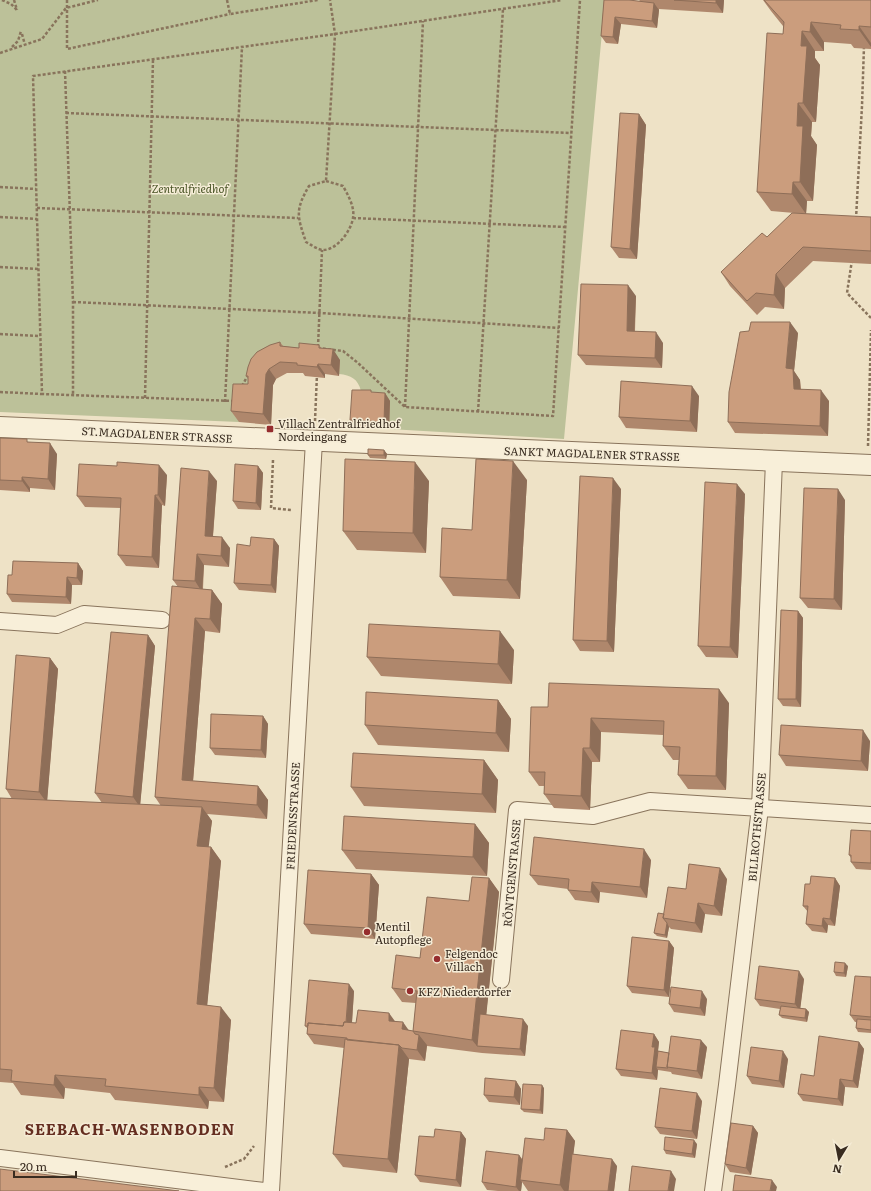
<svg xmlns="http://www.w3.org/2000/svg" width="871" height="1191" font-family="Literata,serif">
	<style>
		.cemetery { fill: #bcc199 }
		.lines { fill: none; stroke-linecap: round; stroke-linejoin: round }
		.minor-casing { stroke: #89745c; stroke-width: 18 }
		.tertiary-casing { stroke: #89745c; stroke-width: 22 }
		.path { stroke: #89745c; stroke-width: 2.5; stroke-dasharray: 3 2; stroke-linecap: butt }
		.minor { stroke: #f8efd9; stroke-width: 16 }
		.tertiary { stroke: #f8efd9; stroke-width: 20 }
		.wall { fill: #af876c }
		.shaded-wall { fill: #8e6e58 }
		.building { fill: #cb9d7d; stroke: #8e6e58 }
		.poi-dot { fill: #962d2e; stroke: #f5ecd6; stroke-width: 1.5 }
		.labels { text-anchor: middle; dominant-baseline: central; stroke-width: 3; stroke-linejoin: round; paint-order: stroke }
		.park-label { font-size: 11px; font-style: italic; fill: #4a5527; stroke: #f5ecd6 }
		.poi-label { font-size: 11px; fill: #392c20; stroke: #f5ecd6; text-anchor: start }
		.street-label { font-size: 11px; fill: #392c20; stroke: #f5ecd6 }
		.district-label { font-size: 15px; font-weight: bold; letter-spacing: 1px; fill: #652e20; stroke: #f5ecd6 }
	</style>
	<rect width="100%" height="100%" fill="#eee2c6"/>
	<path class="cemetery" d="M0 0H605L564 439 389 429 361 391C358 379 351 375 339 374L340 360 255 377 240 394 239 422 0 412Z"/>
	<g class="lines">
		<defs>
			<path id="minor" d="M0 621 57 625 84 614 162 620
				M501 980 517 810 593 816 650 801 871 815
				M0 1158 264 1191
				M271 1191 314 441
				M713 1191 727 1085 760 808 774 461"/>
			<path id="tertiary" d="M0 427 871 465"/>
		</defs>
		<use href="#minor" class="minor-casing"/>
		<use href="#tertiary" class="tertiary-casing"/>
		<path class="path" d="M2 0 11 4 17 10
			M14 0 17 10
			M67 0V49L230 14
			M227 0 230 14 318 0
			M22 34 25 45
			M12 47 18 41 21 31
			M0 53 42 39 66 8 98 0
			M65 71 73 302V395
			M66 113 571 133
			M326 181 343 186C348 195 355 207 353 218 351 231 337 250 323 250 318 250 310 244 306 242 297 216 295 210 309 186L326 181 335 34 330 0
			M0 187 36 189
			M37 208 298 218
			M0 217 37 219
			M353 218 565 227
			M856 219 862 106 864 46
			M852 260 847 293 871 318
			M0 267 38 269
			M73 302 320 313 559 328
			M0 334 40 336
			M318 347 322 250
			M318 348 343 351 358 363 405 407 553 416 580 0
			M242 386 248 375
			M0 392 42 394
			M145 398 153 59
			M234 401 42 394 33 76 335 34 562 0
			M225 402 242 47
			M405 407 423 21
			M478 412 503 9
			M315 421 317 374
			M868 446 871 330
			M273 460 271 508 291 510
			M225 1167 244 1159 254 1146"/>
		<use href="#minor" class="minor"/>
		<use href="#tertiary" class="tertiary"/>
	</g>
	<path class="wall" d="M604 0 640 1 639 0H724L723 13 659 9V10L657 28 621 24 618 44 606 43 601 36Z
		M763 0H871V49L854 48 851 44 824 42V51H815V58L820 65 816 122H812L811 136 817 145 813 201H807L806 214 771 211 757 192 783 34V26L771 11Z
		M639 114 646 125 637 259 619 258 611 247Z
		M871 217V264L813 261 785 288 784 309 765 307 757 315 730 286 721 272 767 237Z
		M636 296 635 331 663 343 662 368 586 365 578 355Z
		M798 333 794 371 800 380 801 389 829 401 828 436 735 433 728 422Z
		M280 342 283 346 299 348 319 345 322 349 340 360 339 376 325 374V378L305 376 303 373H287L276 379 273 385 271 425 239 422 231 411 248 384V379L246 376Z
		M373 393H385L390 401 389 429 355 427 350 420Z
		M699 396 697 432 626 428 619 417Z
		M0 438 29 442 57 454 55 490 30 488V492L0 490Z
		M384 450 387 454 386 459 370 458 368 455Z
		M258 466 263 473 261 510 238 509 233 501Z
		M167 475 165 506 162 505 159 568 126 566 118 555 121 508 85 507 77 496Z
		M527 480 520 599 453 596 440 577 472 530Z
		M217 481 213 537 230 548 229 567 204 565 203 589 212 590 222 604 220 633 205 631 193 781 258 786 268 800 267 819 207 814 212 821 208 847H211L221 861 207 1005 231 1020 224 1102 209 1101 208 1109 115 1100 110 1093 65 1088 64 1099 21 1095 13 1083 0 1082V798L12 799 6 789 50 658 58 669 47 800 102 803 95 793 148 635 155 646 140 805 161 806 155 797 178 587 173 580Z
		M429 481 426 553 357 550 343 531Z
		M621 489 614 652 580 651 573 640Z
		M745 494 738 658 706 657 698 646Z
		M845 500 842 610 808 608 800 598Z
		M274 539 279 546 276 593 239 590 234 583Z
		M78 563 83 571 82 585H72L71 604 12 602 7 594 12 575Z
		M798 611 803 618 801 707 783 706 778 699Z
		M514 650 512 684 381 676 367 657Z
		M498 700 511 719 509 752 378 745 365 725Z
		M729 703 726 790 688 789 678 775 679 760H673L663 746V735L601 732 600 762H592L590 810 554 808 544 794V786H539L529 772 548 707Z
		M263 716 268 724 266 758 215 755 210 748Z
		M870 741 868 771 786 766 779 755Z
		M484 760 498 780 496 813 364 806 351 787Z
		M475 824 489 843 487 876 356 869 342 850Z
		M871 831V870L856 869 851 862V858L849 855Z
		M651 860 647 898 600 892 599 903 575 900 568 890V889L538 885 530 875Z
		M371 874 379 885 375 939 311 934 304 924Z
		M489 878 499 892 486 1015 528 1026 525 1056 482 1053 427 1046 425 1061 409 1059 397 1173 343 1167 333 1154 344 1048 314 1044 307 1034V1028L305 1026 354 991 352 1023 395 1021 408 1030 413 1031 416 1003 402 1002 392 988 420 958Z
		M835 878 840 886 835 926 828 925 827 933 812 931 806 924 808 912 803 906 810 884Z
		M727 879 722 916 705 914 702 933 671 929 669 927 667 938 657 936 654 933 664 914 686 889Z
		M669 941 674 948 669 997 632 993 627 986Z
		M848 966 846 977 836 976 834 972Z
		M871 977V1033L858 1032 856 1028V1022H855L850 1015Z
		M804 979 800 1008 806 1009 809 1012 807 1022 782 1018 779 1015 780 1009 760 1006 755 999Z
		M707 999 705 1016 674 1012 669 1004Z
		M654 1034 659 1042 658 1051 669 1053 707 1047 702 1079 672 1074 671 1072 658 1070 657 1080 621 1076 616 1069Z
		M859 1042 864 1049 858 1088 845 1087 843 1106 803 1101 798 1094 814 1076Z
		M788 1059 784 1088 752 1084 747 1076Z
		M516 1081 521 1089 520 1105 489 1102 484 1095Z
		M544 1088 543 1114 524 1112 521 1109Z
		M702 1101 697 1139 660 1134 655 1127Z
		M753 1126 758 1133 751 1175 730 1172 725 1164Z
		M567 1130 575 1141 573 1154 617 1166 614 1191H528L522 1182 521 1191H498L487 1190 482 1182 519 1155 523 1160 544 1140Z
		M461 1132 466 1139 461 1187 420 1182 415 1175Z
		M697 1144 695 1158 666 1154 664 1150Z"/>
	<path class="shaded-wall" d="M716 0H724L723 13 716 3Z
		M654 3 659 10 657 28 652 21Z
		M615 17 621 24 618 44 613 37Z
		M811 22 824 42V51L810 32Z
		M859 26 871 43V47L859 30Z
		M802 31 815 51V58L820 65 816 122 803 103 801 46Z
		M798 103 812 122 811 136 817 145 813 201 800 182 797 126Z
		M639 114 646 125 637 259 630 249Z
		M793 182 807 201 806 214 792 194Z
		M776 274 785 288 784 309 774 295Z
		M628 285 636 296 634 341 627 331Z
		M790 322 798 333 794 371 800 380 801 399 794 389 786 368Z
		M656 332 663 343 662 368 655 358Z
		M333 349 340 360 339 376 331 365Z
		M318 364 325 374V378L317 367Z
		M269 369 276 379 273 385 271 425 263 414 266 374Z
		M692 386 699 396 697 432 690 421Z
		M821 390 829 401 828 436 820 426Z
		M385 393 390 401 389 429 384 422Z
		M50 443 57 454 55 490 48 479Z
		M384 450 387 454 386 459 384 455Z
		M513 461 527 480 520 599 507 580Z
		M415 462 429 481 426 553 413 533Z
		M159 465 167 475 165 506 158 495Z
		M258 466 263 473 261 510 256 503Z
		M209 471 217 481 212 547 205 536Z
		M22 477 30 488V492L22 481Z
		M613 478 621 489 614 652 607 641Z
		M737 484 745 494 738 658 730 647Z
		M838 489 845 500 842 610 834 599Z
		M155 495 162 505 159 568 152 557Z
		M222 537 230 548 229 567 221 556Z
		M274 539 279 546 276 593 271 585Z
		M197 554 204 565 202 592 195 581Z
		M78 563 83 571 82 585 77 578Z
		M67 577 72 585 71 604 66 597Z
		M212 590 222 604 220 633 210 619Z
		M798 611 803 618 801 707 796 699Z
		M195 618 205 631 192 794 182 780Z
		M500 631 514 650 512 684 498 664Z
		M148 635 155 646 140 807 133 797Z
		M50 658 58 669 47 803 39 792Z
		M719 689 729 703 726 790 716 776Z
		M498 700 511 719 509 752 496 733Z
		M263 716 268 724 266 758 261 750Z
		M591 718 601 732 600 762 590 748Z
		M863 730 870 741 868 771 861 761Z
		M583 748 592 762 590 810 581 796Z
		M484 760 498 780 496 813 482 794Z
		M258 786 268 800 267 819 257 805Z
		M202 807 212 821 207 860 197 846Z
		M475 824 489 843 487 876 473 857Z
		M211 847 221 861 206 1018 197 1004Z
		M644 849 651 860 647 898 640 887Z
		M720 868 727 879 722 916 714 906Z
		M371 874 379 885 375 939 368 928Z
		M489 878 499 892 483 1047 477 1046 472 1040Z
		M835 878 840 886 835 926 830 919Z
		M592 882 600 892 599 903 591 892Z
		M698 903 705 914 702 933 695 923Z
		M823 918 828 925 827 933 822 926Z
		M667 923 669 927 667 938 665 935Z
		M669 941 674 948 669 997 664 990Z
		M845 963 848 966 846 977 844 973Z
		M799 971 804 979 800 1011 795 1004Z
		M349 984 354 991 351 1036 346 1029Z
		M702 991 707 999 705 1016 700 1008Z
		M221 1007 231 1020 224 1102 214 1088Z
		M806 1009 809 1012 807 1022 805 1018Z
		M389 1013 397 1024 389 1021Z
		M523 1019 528 1026 525 1056 520 1049Z
		M403 1022 410 1032 402 1029Z
		M654 1034 659 1042 656 1067 658 1070 657 1080 652 1073V1047Z
		M419 1035 427 1045 425 1061 417 1050Z
		M701 1040 707 1047 702 1079 697 1071Z
		M859 1042 864 1049 858 1088 853 1081Z
		M399 1045 409 1059 397 1173 388 1159Z
		M783 1051 788 1059 784 1088 779 1081Z
		M55 1075 65 1088 64 1099 54 1085Z
		M840 1079 845 1087 843 1106 838 1099Z
		M516 1081 521 1089 520 1105 514 1097Z
		M542 1085 544 1088 543 1114 540 1110Z
		M199 1087 209 1101 208 1109 199 1095Z
		M697 1093 702 1101 697 1139 692 1131Z
		M753 1126 758 1133 751 1175 746 1168Z
		M567 1130 575 1141 569 1191H564L560 1185Z
		M461 1132 466 1139 461 1187 456 1180Z
		M694 1140 697 1144 695 1158 692 1154Z
		M519 1155 524 1163 520 1180 522 1182 521 1191H519L516 1187Z
		M612 1159 617 1166 614 1191H608Z
		M671 1171 676 1179 674 1191H668Z
		M772 1180 777 1187 776 1191H770Z"/>
	<path class="building" d="M604 0H629L654 3 652 21 615 17 613 37 601 36Z
		M674 0H716V3Z
		M764 0H871V27L859 26V30L840 29 841 25 811 22 810 32 802 31 801 46H807L803 103H798L797 126H803L800 182H793L792 194 757 192 767 33 783 34 784 22Z
		M620 113 639 114 630 249 611 247Z
		M792 213 871 217V251L803 247 776 274 774 295 756 293 747 301 721 272 762 233 767 237Z
		M581 284 628 285 627 331 656 332 655 358 578 355Z
		M751 322H790L786 368 793 369 794 389 821 390 820 426 728 422 729 392 740 332 749 331Z
		M280 342V346L299 348V343L319 345V348L333 349 331 365 318 364 317 367 297 365V363L280 362 269 369 266 374 263 414 231 411 233 384H248V376H246L248 367 251 359 257 352 270 345Z
		M621 381 692 386 690 421 619 417Z
		M352 390H371V392L385 393 384 422 350 420Z
		M0 438 27 439V442L50 443 48 479 22 477V481L0 480Z
		M368 449 384 450V455H368Z
		M345 459 415 462 413 533 343 531Z
		M476 459 513 461 507 580 440 577 442 528 472 530Z
		M117 462 159 465 158 495H155L152 557 118 555 121 498 77 496 79 464 117 466Z
		M235 464 258 466 256 503 233 501Z
		M181 468 209 471 205 536 222 537 221 556 197 554 195 581 173 580Z
		M580 476 613 478 607 641 573 640Z
		M705 482 737 484 730 647 698 646Z
		M804 488 838 489 834 599 800 598Z
		M251 537 274 539 271 585 234 583 237 544 250 546Z
		M13 561 78 563 77 578 67 577 66 597 7 594 8 575H12Z
		M172 586 212 590 210 619 195 618 182 780 258 786 257 805 155 797Z
		M781 610 798 611 796 699H778Z
		M369 624 500 631 498 664 367 657Z
		M111 632 148 635 133 797 95 793Z
		M16 655 50 658 39 792 6 789Z
		M549 683 719 689 716 776 678 775 680 747 663 746 664 721 591 718 590 748H583L581 796 544 794 545 772H529L531 707H548Z
		M366 692 498 700 496 733 365 725Z
		M211 714 263 716 261 750 210 748Z
		M781 725 863 730 861 761 779 755Z
		M353 753 484 760 482 794 351 787Z
		M0 798 202 807 197 846 211 847 197 1004 221 1007 214 1088 199 1087V1095L105 1086 106 1079 55 1075 54 1085 11 1081 12 1070 0 1069Z
		M344 816 475 824 473 857 342 850Z
		M851 830 871 831V863L851 862V855H849Z
		M534 837 644 849 640 887 592 882 591 892 568 890 569 879 530 875Z
		M689 864 720 868 714 906 698 903 695 923 663 918 668 887 686 889Z
		M308 870 371 874 368 928 304 924Z
		M811 876 835 878 830 919 823 918 822 926 806 924 808 906H803L805 884H810Z
		M472 877 489 878 472 1040 413 1031 417 991 392 988 396 955 420 958 427 897 469 901Z
		M658 913 664 914 663 918 667 923 665 935 654 933Z
		M632 937 669 941 664 990 627 986Z
		M835 962 845 963 844 973 834 972Z
		M759 966 799 971 795 1004 755 999Z
		M855 976 871 977V1017L850 1015Z
		M309 980 349 984 346 1022H344L343 1026 308 1023V1026H305Z
		M671 987 702 991 700 1008 669 1004Z
		M781 1006 806 1009 805 1018 779 1015Z
		M358 1010 389 1013V1021L403 1022 402 1029 413 1031 415 1034 419 1035 417 1050 402 1048 399 1045 347 1040V1038L307 1034 308 1023 343 1026 344 1022 356 1023Z
		M480 1014 523 1019 520 1049 477 1046Z
		M857 1019 871 1020V1030L856 1028Z
		M621 1030 654 1034 652 1047H655L652 1073 616 1069Z
		M671 1036 701 1040 697 1071 667 1067Z
		M819 1036 859 1042 853 1081 840 1079 838 1099 798 1094 801 1074 814 1076Z
		M345 1039 399 1045 388 1159 333 1154Z
		M751 1047 783 1051 779 1081 747 1076Z
		M658 1051 669 1053 667 1067 668 1068 656 1067Z
		M485 1078 516 1081 514 1097 484 1095Z
		M523 1084 542 1085 540 1110 521 1109Z
		M660 1088 697 1093 692 1131 655 1127Z
		M731 1123 753 1126 746 1168 725 1164Z
		M545 1128 567 1130 560 1185 520 1180 525 1138 544 1140Z
		M435 1129 461 1132 456 1180 415 1175 419 1136 434 1137Z
		M665 1137 694 1140 692 1154 664 1150Z
		M486 1151 519 1155 516 1187 482 1182Z
		M572 1154 612 1159 608 1191H568Z
		M632 1166 671 1171 668 1191H629Z
		M0 1169 179 1191H0Z
		M735 1175 772 1180 770 1191H733Z"/>
	<g class="poi-dot">
		<rect x="266" y="425" width="8" height="8" rx="2"/>
		<circle cx="367" cy="932" r="4"/>
		<circle cx="437" cy="959" r="4"/>
		<circle cx="410" cy="991" r="4"/>
	</g>
	<g class="labels">
		<g class="park-label">
			<text x="190" y="188">Zentralfriedhof</text>
		</g>
		<g class="poi-label">
			<text x="278" y="423">Villach Zentralfriedhof<tspan x="278" dy="13">Nordeingang</tspan></text>
			<text x="375" y="926">Mentil<tspan x="375" dy="13">Autopflege</tspan></text>
			<text x="445" y="953">Felgendoc<tspan x="445" dy="13">Villach</tspan></text>
			<text x="418" y="991">KFZ Niederdorfer</text>
		</g>
		<g class="street-label">
			<text transform="translate(157 434) rotate(3)">ST.MAGDALENER STRASSE</text>
			<text transform="translate(592 453) rotate(2)">SANKT MAGDALENER STRASSE</text>
			<text transform="translate(292 816) rotate(-87)">FRIEDENSSTRASSE</text>
			<text transform="translate(756 827) rotate(-85)">BILLROTHSTRASSE</text>
			<text transform="translate(511 873) rotate(-85)">RÖNTGENSTRASSE</text>
		</g>
		<g class="district-label">
			<text x="130" y="1128">SEEBACH-WASENBODEN</text>
		</g>
	</g>
	<g transform="translate(839 1159) rotate(190)" stroke="#f5ecd6" stroke-width="3" paint-order="stroke">
	<path d="M0-3L7 15L0 10L-7 15Z" fill="#392c20"/>
	<text y="-6" font-size="11" font-weight="bold" text-anchor="middle" fill="#392c20">N</text>
	</g>
	<path d="M14 1171v6h62v-6" fill="none" stroke="#392c20" stroke-width="2"/>
	<text x="20" y="1171" font-size="12" fill="#392c20" stroke="#f5ecd6" stroke-width="3" paint-order="stroke">20 m</text>
</svg>
